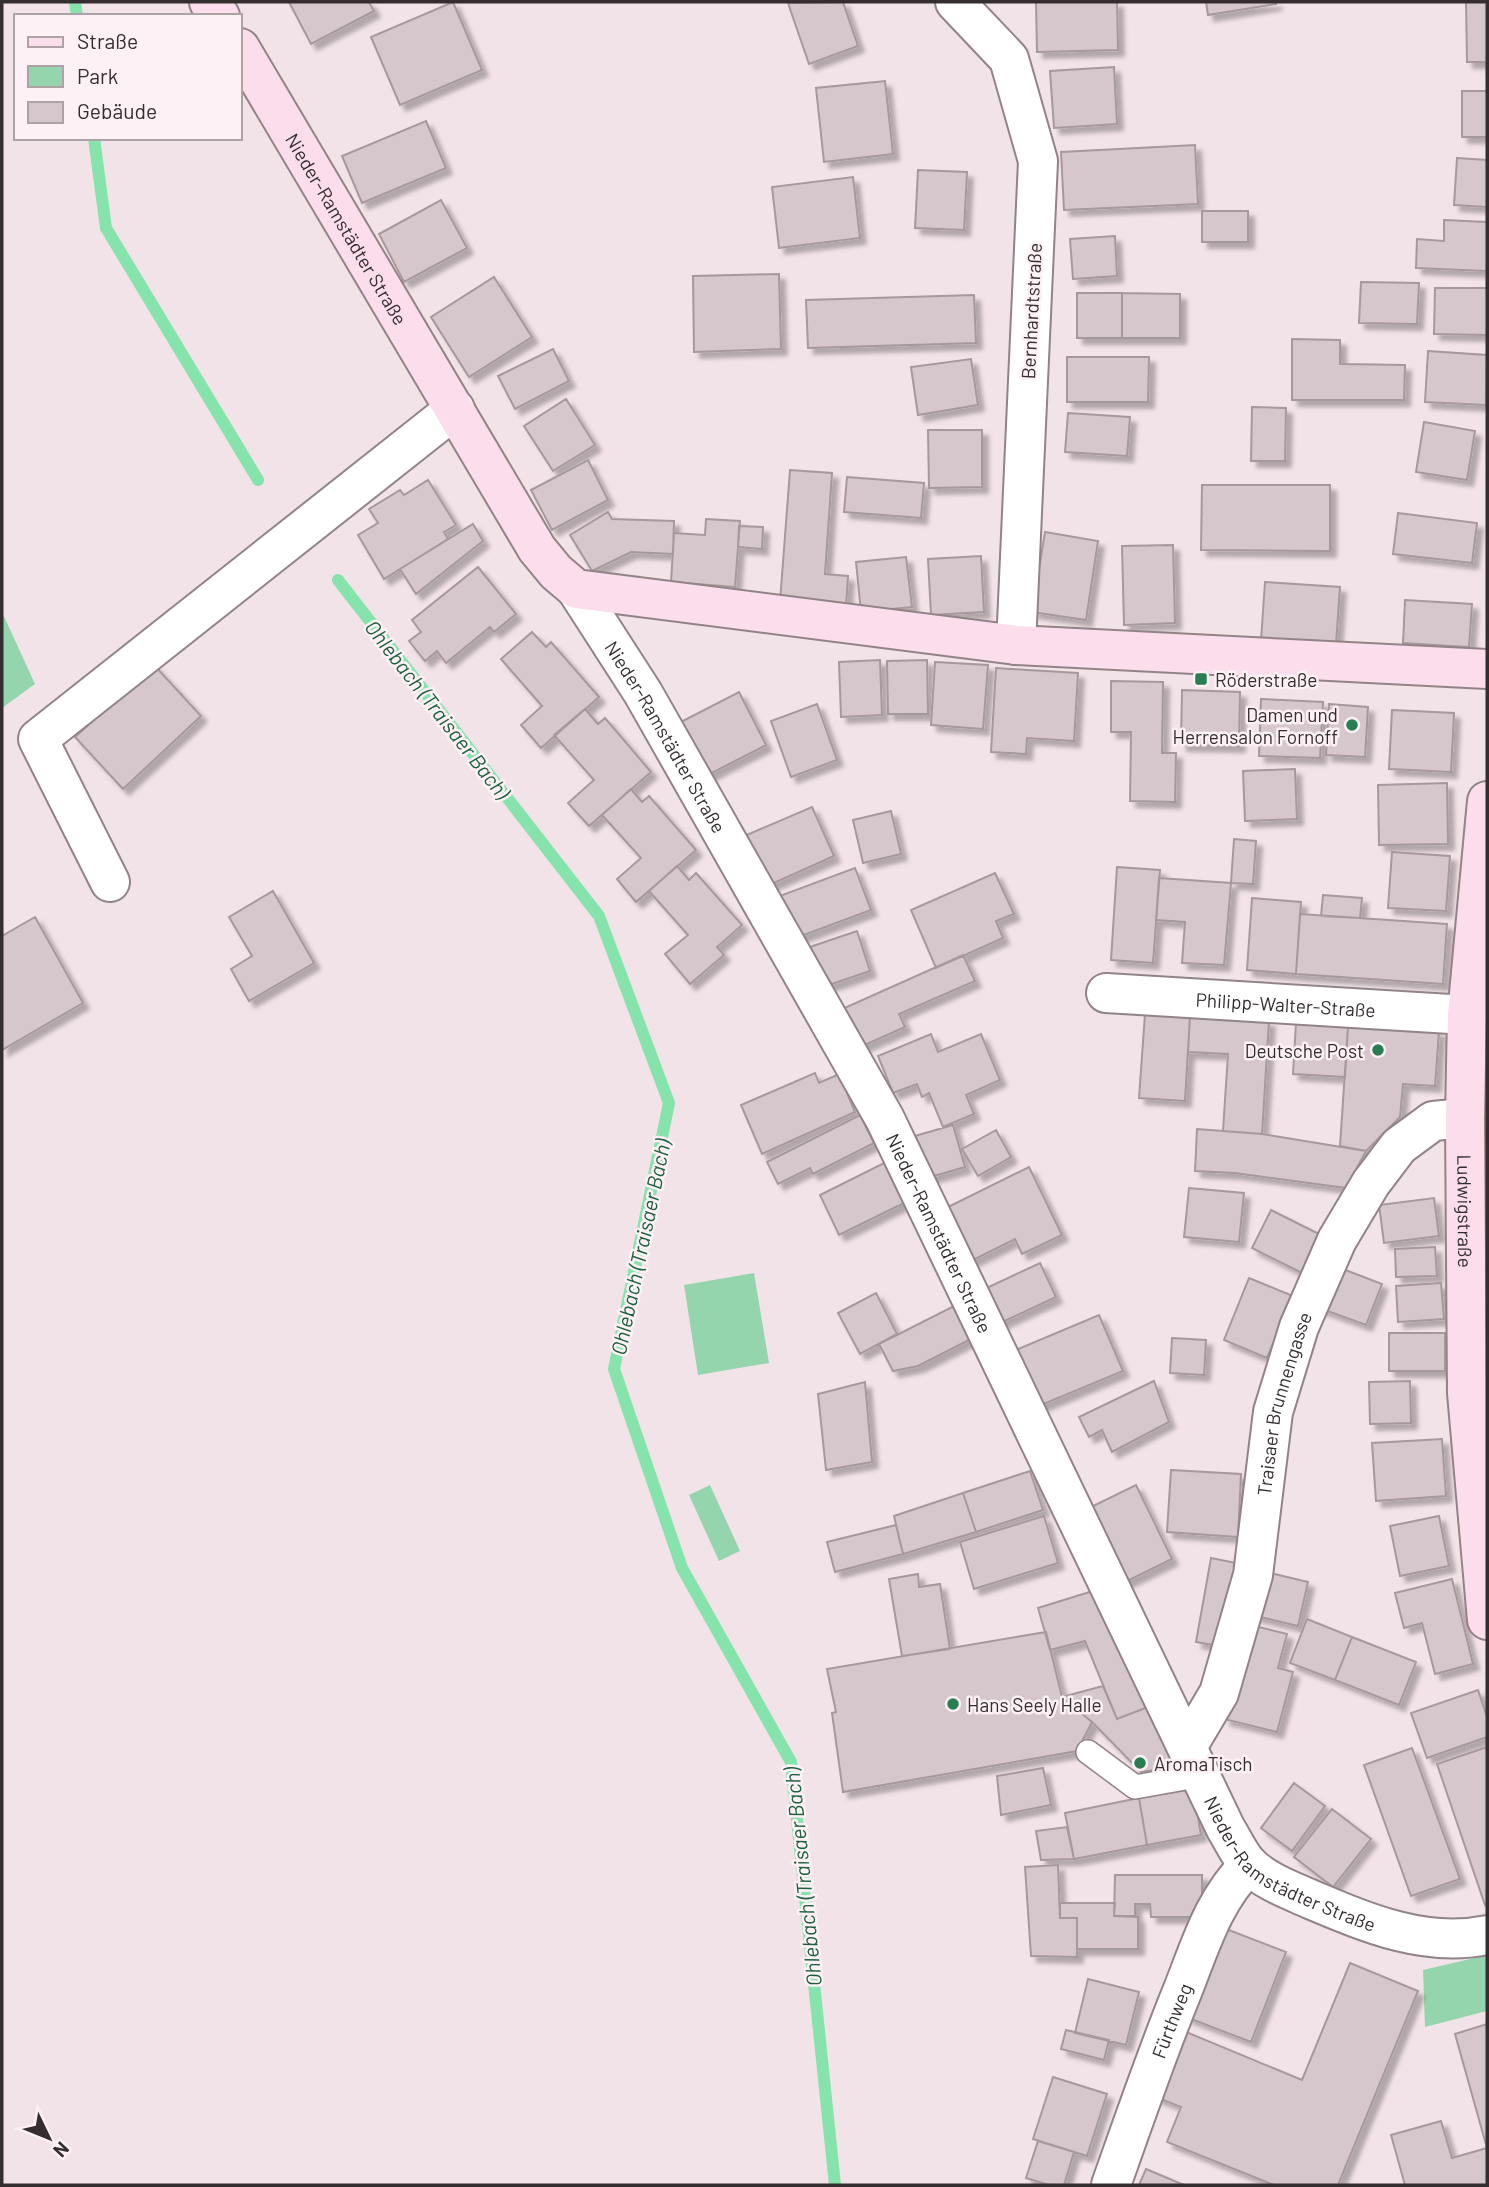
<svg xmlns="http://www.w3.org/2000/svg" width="1489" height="2187" font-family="Barlow,sans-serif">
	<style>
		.green { fill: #95d5ad }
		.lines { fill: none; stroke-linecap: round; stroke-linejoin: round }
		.stream { stroke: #86e3ab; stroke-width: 12 }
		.building { fill: #d6c7cd; stroke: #a7989e; stroke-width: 2; filter: url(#shadow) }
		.lane-casing { stroke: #918388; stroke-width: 26 }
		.street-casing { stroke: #918388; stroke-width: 42 }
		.secondary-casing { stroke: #918388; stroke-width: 42 }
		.lane { stroke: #fff; stroke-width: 23 }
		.street { stroke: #fff; stroke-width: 38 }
		.secondary { stroke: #fcddeb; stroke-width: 38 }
		.poi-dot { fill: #297e51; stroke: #fdf1f5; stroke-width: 2.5 }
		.labels { text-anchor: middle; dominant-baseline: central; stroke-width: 5; stroke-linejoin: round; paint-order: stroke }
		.street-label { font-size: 19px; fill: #342e30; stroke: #fdf1f5 }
		.poi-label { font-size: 19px; fill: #342e30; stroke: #fdf1f5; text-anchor: start }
		.water-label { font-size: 21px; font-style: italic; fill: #1b5f3c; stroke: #fdf1f5 }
	</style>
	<defs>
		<filter id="shadow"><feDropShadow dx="6" dy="6" stdDeviation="2" flood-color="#0004"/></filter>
	</defs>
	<rect width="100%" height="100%" fill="#f2e3e8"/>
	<path class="green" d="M2 612 35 684 2 708Z
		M754 1273 769 1363 698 1375 684 1285Z
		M710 1485 740 1551 719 1561 689 1495Z
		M1487 1955V2011L1425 2027 1423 1970Z"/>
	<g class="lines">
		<path class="stream" d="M75 2 77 16
			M94 138 106 228 258 480
			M338 580 599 916 669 1103 614 1369 682 1568 791 1762 835 2185"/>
	</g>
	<path class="building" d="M289 2H369L374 11 311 44Z
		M453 2 482 70 400 105 371 37Z
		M843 2 858 46 809 64 788 3Z
		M1036 2H1117L1118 50 1037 52Z
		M1206 2H1275L1276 4 1208 15Z
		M1466 2H1487V62H1467Z
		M1114 67 1117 124 1054 128 1050 71Z
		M885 81 893 154 824 162 816 88Z
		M1462 91H1487V137H1462Z
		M426 121 446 168 362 203 342 156Z
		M1195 145 1198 204 1064 210 1061 152Z
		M1457 158 1487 160V207L1454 205Z
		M918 170 967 172 964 230 915 228Z
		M853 177 860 238 779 248 772 187Z
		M441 200 467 248 404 282 379 234Z
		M1202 211H1248V242H1202Z
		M1444 220 1487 222V271L1416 268 1417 239 1444 241Z
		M1115 236 1117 276 1073 279 1070 239Z
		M779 274 781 349 694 352 693 276Z
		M494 277 532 337 469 377 431 317Z
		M1361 282 1419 283 1417 324 1359 323Z
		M1435 288H1487V335L1434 334Z
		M1077 293H1122V338H1077Z
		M1122 293 1180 294V338H1122Z
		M974 295 976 343 808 348 806 300Z
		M1292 339 1340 340V364L1405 365 1404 400H1292Z
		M553 349 569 381 515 409 498 376Z
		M1428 351 1487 355 1486 405 1425 402Z
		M1067 357H1149L1148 402H1067Z
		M971 359 978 405 918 415 911 367Z
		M566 399 595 445 553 471 524 426Z
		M1252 407 1286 408 1285 461H1251Z
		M1068 413 1130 417 1127 456 1065 452Z
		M1424 422 1475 431 1467 480 1416 472Z
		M928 430H982V487L929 488Z
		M588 460 608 500 552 530 531 490Z
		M790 470 832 473 825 574 848 576 846 606 780 602Z
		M847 477 924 483 921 518 844 512Z
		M428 480 456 525 444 532 448 539 384 579 358 535 378 523 369 509 400 490 404 495Z
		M1202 485H1330V551L1201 550Z
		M608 512 612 519 674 521 673 554 631 552 592 571 570 535Z
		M1398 513 1477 523 1472 563 1393 554Z
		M706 519 740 521 735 587 671 582 674 533 705 535Z
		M473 524 483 541 416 594 400 569Z
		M739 526 763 527 762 549 738 547Z
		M1045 532 1098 541 1086 620 1032 612Z
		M1173 545 1175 623 1124 625 1122 546Z
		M981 556 984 612 931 615 928 559Z
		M906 557 912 607 861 612 856 562Z
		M478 567 516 614 494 632 490 627 446 663 437 651 425 661 409 641 421 632 412 620Z
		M1265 582 1340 587 1336 644 1261 640Z
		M1405 600 1472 604 1469 647 1403 643Z
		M532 632 546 647 551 642 599 697 541 748 521 725 542 706 501 659Z
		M880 660 882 715 841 717 839 662Z
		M927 660 928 714H888L887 661Z
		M935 662 988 665 983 729 931 725Z
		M154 665 201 716 123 789 75 737Z
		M996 668 1078 673 1074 741 1027 738 1026 754 991 752Z
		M1111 681 1163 682 1162 753H1176L1175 802 1130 801 1131 732H1111Z
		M1182 690 1240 692 1239 746 1181 745Z
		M739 692 766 745 704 777 677 724Z
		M1261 699 1323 702 1320 758 1259 756Z
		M817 704 837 760 791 777 771 721Z
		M1329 704 1368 707 1365 757 1326 755Z
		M585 709 598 724 605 718 651 772 589 826 568 803 594 780 554 735Z
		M1392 710 1454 713 1451 772 1389 769Z
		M1295 769 1297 819 1245 821 1243 771Z
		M1447 783 1448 844 1379 845 1378 785Z
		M631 789 642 802 649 796 696 850 636 902 617 879 641 858 602 815Z
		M812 807 834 856 765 887 742 837Z
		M891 811 901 854 863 863 853 820Z
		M1234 839 1256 841 1253 884 1231 883Z
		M1392 852 1450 856 1446 911 1388 908Z
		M677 866 689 880 696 873 742 925 717 947 724 955 690 984 665 954 688 935 649 891Z
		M1117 867 1160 870 1153 963 1111 960Z
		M855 868 871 910 793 939 777 897Z
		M995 873 1014 914 996 921 1003 938 936 968 911 910Z
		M1159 878 1231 883 1224 965 1182 963 1185 922 1156 920Z
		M273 891 314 963 249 1001 231 969 252 956 229 917Z
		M1323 895 1362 898 1360 918 1321 916Z
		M1252 898 1301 902 1296 974 1247 970Z
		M1300 914 1447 924 1443 984 1296 974Z
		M35 917 83 1003 2 1050V936Z
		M857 931 870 971 820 988 807 948Z
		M963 955 975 981 899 1014 905 1027 858 1048 840 1010Z
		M1145 1014 1190 1016 1185 1101 1139 1098Z
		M1190 1016 1269 1021 1262 1134 1223 1131 1228 1054 1188 1052Z
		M1296 1023 1348 1026 1345 1077 1293 1074Z
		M1348 1026 1439 1031 1435 1086 1403 1084 1400 1117 1366 1151 1340 1146Z
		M931 1034 938 1052 981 1034 1000 1080 966 1095 974 1114 943 1127 929 1093 922 1097 917 1084 893 1093 878 1056Z
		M815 1073 819 1083 839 1074 855 1112 762 1154 741 1105Z
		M860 1115 874 1143 813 1174 810 1168 778 1184 767 1162Z
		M953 1125 965 1167 927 1178 915 1136Z
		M1197 1129 1262 1134 1366 1151 1346 1188 1235 1173 1195 1171Z
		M996 1130 1011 1157 978 1176 962 1149Z
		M884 1163 904 1203 839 1235 820 1195Z
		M1029 1167 1062 1235 1022 1254 1015 1239 965 1264 940 1211Z
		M1189 1188 1244 1193 1239 1242 1184 1237Z
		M1434 1198 1439 1236 1384 1243 1379 1205Z
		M1271 1210 1321 1235 1302 1273 1252 1248Z
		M1435 1247 1437 1276 1396 1277 1395 1249Z
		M1040 1263 1056 1297 996 1325 980 1291Z
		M1335 1266 1382 1284 1366 1325 1319 1308Z
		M1249 1278 1293 1296 1267 1358 1224 1340Z
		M1441 1283 1444 1319 1398 1322 1396 1286Z
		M876 1293 897 1334 860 1354 838 1313Z
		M954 1306 971 1339 918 1366 893 1371 879 1344Z
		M1099 1315 1123 1371 1034 1408 1011 1352Z
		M1389 1333H1445V1371H1389Z
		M1172 1338 1206 1340 1204 1375 1170 1373Z
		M1154 1381 1169 1422 1112 1452 1102 1430 1089 1437 1079 1417Z
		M1410 1381 1411 1423 1370 1424 1369 1382Z
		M865 1382 872 1462 826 1470 818 1394Z
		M1442 1439 1446 1496 1376 1501 1372 1443Z
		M1171 1470 1241 1474 1238 1537 1167 1532Z
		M1030 1471 1043 1510 976 1532 963 1493Z
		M1136 1485 1172 1559 1121 1584 1085 1510Z
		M963 1493 976 1532 903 1554 894 1516Z
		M1044 1516 1058 1563 974 1589 960 1542Z
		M1439 1516 1449 1566 1400 1576 1390 1526Z
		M896 1525 903 1554 835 1572 827 1542Z
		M1211 1558 1241 1564 1225 1647 1196 1642Z
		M1262 1571 1308 1582 1298 1626 1252 1615Z
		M918 1574 919 1587 940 1584 950 1649 902 1656 889 1579Z
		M1452 1579 1473 1664 1435 1674 1422 1623 1404 1628 1395 1593Z
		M1096 1590 1148 1707 1117 1719 1085 1641 1050 1650 1038 1608Z
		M1307 1619 1352 1637 1335 1680 1290 1663Z
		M1247 1624 1287 1634 1278 1668 1293 1672 1277 1732 1224 1719Z
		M1046 1632 1062 1697 1092 1722 1077 1751 843 1792 832 1713 836 1712 827 1669Z
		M1352 1637 1416 1662 1399 1705 1335 1680Z
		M1103 1686 1117 1719 1148 1707 1180 1766 1141 1772 1092 1722 1062 1697Z
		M1478 1690 1487 1717V1737L1427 1758 1411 1713Z
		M1487 1747V1904L1485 1905 1437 1764Z
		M1412 1748 1460 1879 1411 1896 1364 1765Z
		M1043 1768 1051 1805 1001 1815 997 1776Z
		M1294 1783 1325 1806 1292 1851 1261 1828Z
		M1193 1789 1201 1835 1147 1845 1139 1798Z
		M1139 1798 1147 1845 1074 1859 1065 1813Z
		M1332 1809 1371 1839 1333 1887 1294 1857Z
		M1067 1827 1074 1859 1041 1860 1036 1831Z
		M1058 1865 1060 1918H1077V1957L1031 1956 1025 1867Z
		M1115 1875H1202V1917H1151L1150 1904H1135V1916H1114Z
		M1060 1903H1115L1114 1916 1138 1917V1949H1077V1918H1060Z
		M1221 1927 1286 1952 1251 2042 1186 2017Z
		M1350 1963 1418 1991 1338 2185H1274L1167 2142 1181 2107 1151 2095 1179 2029 1302 2080Z
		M1088 1979 1139 1992 1126 2045 1075 2033Z
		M1487 2024V2185H1405L1391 2135 1441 2121 1452 2158 1487 2148 1455 2034Z
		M1066 2030 1109 2040 1104 2060 1061 2049Z
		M1053 2077 1107 2094 1087 2156 1033 2139Z
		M1038 2141 1074 2152 1064 2185H1049L1026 2178Z
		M1146 2169 1184 2185H1139Z"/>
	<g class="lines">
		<defs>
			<path id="lane" d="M1088 1752 1135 1787 1202 1775"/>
			<g id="street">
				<path d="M955 2 1009 59 1038 161 1016 645"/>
				<path id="s1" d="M576 589 643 693 885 1119 1226 1829C1233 1840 1240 1856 1249 1865 1265 1881 1290 1890 1310 1899 1367 1923 1425 1948 1487 1935"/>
				<path d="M110 882 38 739 455 409"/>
				<path id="s2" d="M1106 993 1467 1015"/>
				<path id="s3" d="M1187 1747 1219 1693 1253 1575 1273 1412 1299 1327 1337 1240 1371 1183 1399 1146 1433 1121 1465 1118"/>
				<path id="s4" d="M1111 2185C1134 2120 1156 2056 1182 1992 1200 1947 1213 1900 1249 1865"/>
			</g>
			<g id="secondary">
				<path d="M209 2 220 16"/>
				<path id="s5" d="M240 48 537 549 556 572 576 589 1016 645 1487 669"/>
				<path id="s6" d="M1487 801 1467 1015 1465 1118 1467 1393 1487 1620"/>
			</g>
		</defs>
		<use href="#lane" class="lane-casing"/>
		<use href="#street" class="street-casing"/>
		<use href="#secondary" class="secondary-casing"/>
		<use href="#lane" class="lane"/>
		<use href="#street" class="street"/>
		<use href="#secondary" class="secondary"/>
	</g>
	<g class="poi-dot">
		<rect x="1194" y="672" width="14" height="14" rx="3.5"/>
		<circle cx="1352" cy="725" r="7"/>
		<circle cx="1378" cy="1050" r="7"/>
		<circle cx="953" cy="1704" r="7"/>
		<circle cx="1140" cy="1763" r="7"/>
	</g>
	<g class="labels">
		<g class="street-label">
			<text stroke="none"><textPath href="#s5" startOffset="210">Nieder-Ramstädter Straße</textPath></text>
			<text transform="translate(1031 311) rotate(-87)">Bernhardtstraße</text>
			<text stroke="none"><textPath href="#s1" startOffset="173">Nieder-Ramstädter Straße</textPath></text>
			<text stroke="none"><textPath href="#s2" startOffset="180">Philipp-Walter-Straße</textPath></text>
			<text stroke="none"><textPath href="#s6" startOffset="411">Ludwigstraße</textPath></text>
			<text stroke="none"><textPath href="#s1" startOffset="740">Nieder-Ramstädter Straße</textPath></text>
			<text stroke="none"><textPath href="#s3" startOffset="360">Traisaer Brunnengasse</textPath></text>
			<text stroke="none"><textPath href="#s1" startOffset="1475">Nieder-Ramstädter Straße</textPath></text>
			<text stroke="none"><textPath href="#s4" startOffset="175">Fürthweg</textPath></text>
		</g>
		<g class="poi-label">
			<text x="1215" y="679">Röderstraße</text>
			<text x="1338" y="714" text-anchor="end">Damen und<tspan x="1338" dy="22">Herrensalon Fornoff</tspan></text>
			<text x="1364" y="1050" text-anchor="end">Deutsche Post</text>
			<text x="967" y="1704">Hans Seely Halle</text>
			<text x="1154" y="1763">AromaTisch</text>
		</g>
		<g class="water-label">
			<text transform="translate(438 709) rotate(52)">Ohlebach (Traisaer Bach)</text>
			<text transform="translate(640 1247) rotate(-78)">Ohlebach (Traisaer Bach)</text>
			<text transform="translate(802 1877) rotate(-96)">Ohlebach (Traisaer Bach)</text>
		</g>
	</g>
	<rect width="1489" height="2187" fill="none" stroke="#342e30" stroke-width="7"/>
	<rect x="14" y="14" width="228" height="126" fill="#fdf1f5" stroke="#ada3a6" stroke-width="2"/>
	<rect x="28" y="37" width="35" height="10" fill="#fcddeb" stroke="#ada3a6" stroke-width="2"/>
	<text x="77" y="49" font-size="21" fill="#342e30">Straße</text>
	<rect x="28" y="66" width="35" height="21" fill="#95d5ad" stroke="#ada3a6" stroke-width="2"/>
	<text x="77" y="84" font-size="21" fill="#342e30">Park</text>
	<rect x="28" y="102" width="35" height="21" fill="#d6c7cd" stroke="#ada3a6" stroke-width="2"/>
	<text x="77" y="119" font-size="21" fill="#342e30">Gebäude</text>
	<g transform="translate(49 2138) rotate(133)" stroke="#fdf1f5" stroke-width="5" paint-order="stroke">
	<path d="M0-5L12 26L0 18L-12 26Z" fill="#342e30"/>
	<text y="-10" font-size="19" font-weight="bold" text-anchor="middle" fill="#342e30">N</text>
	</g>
</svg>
